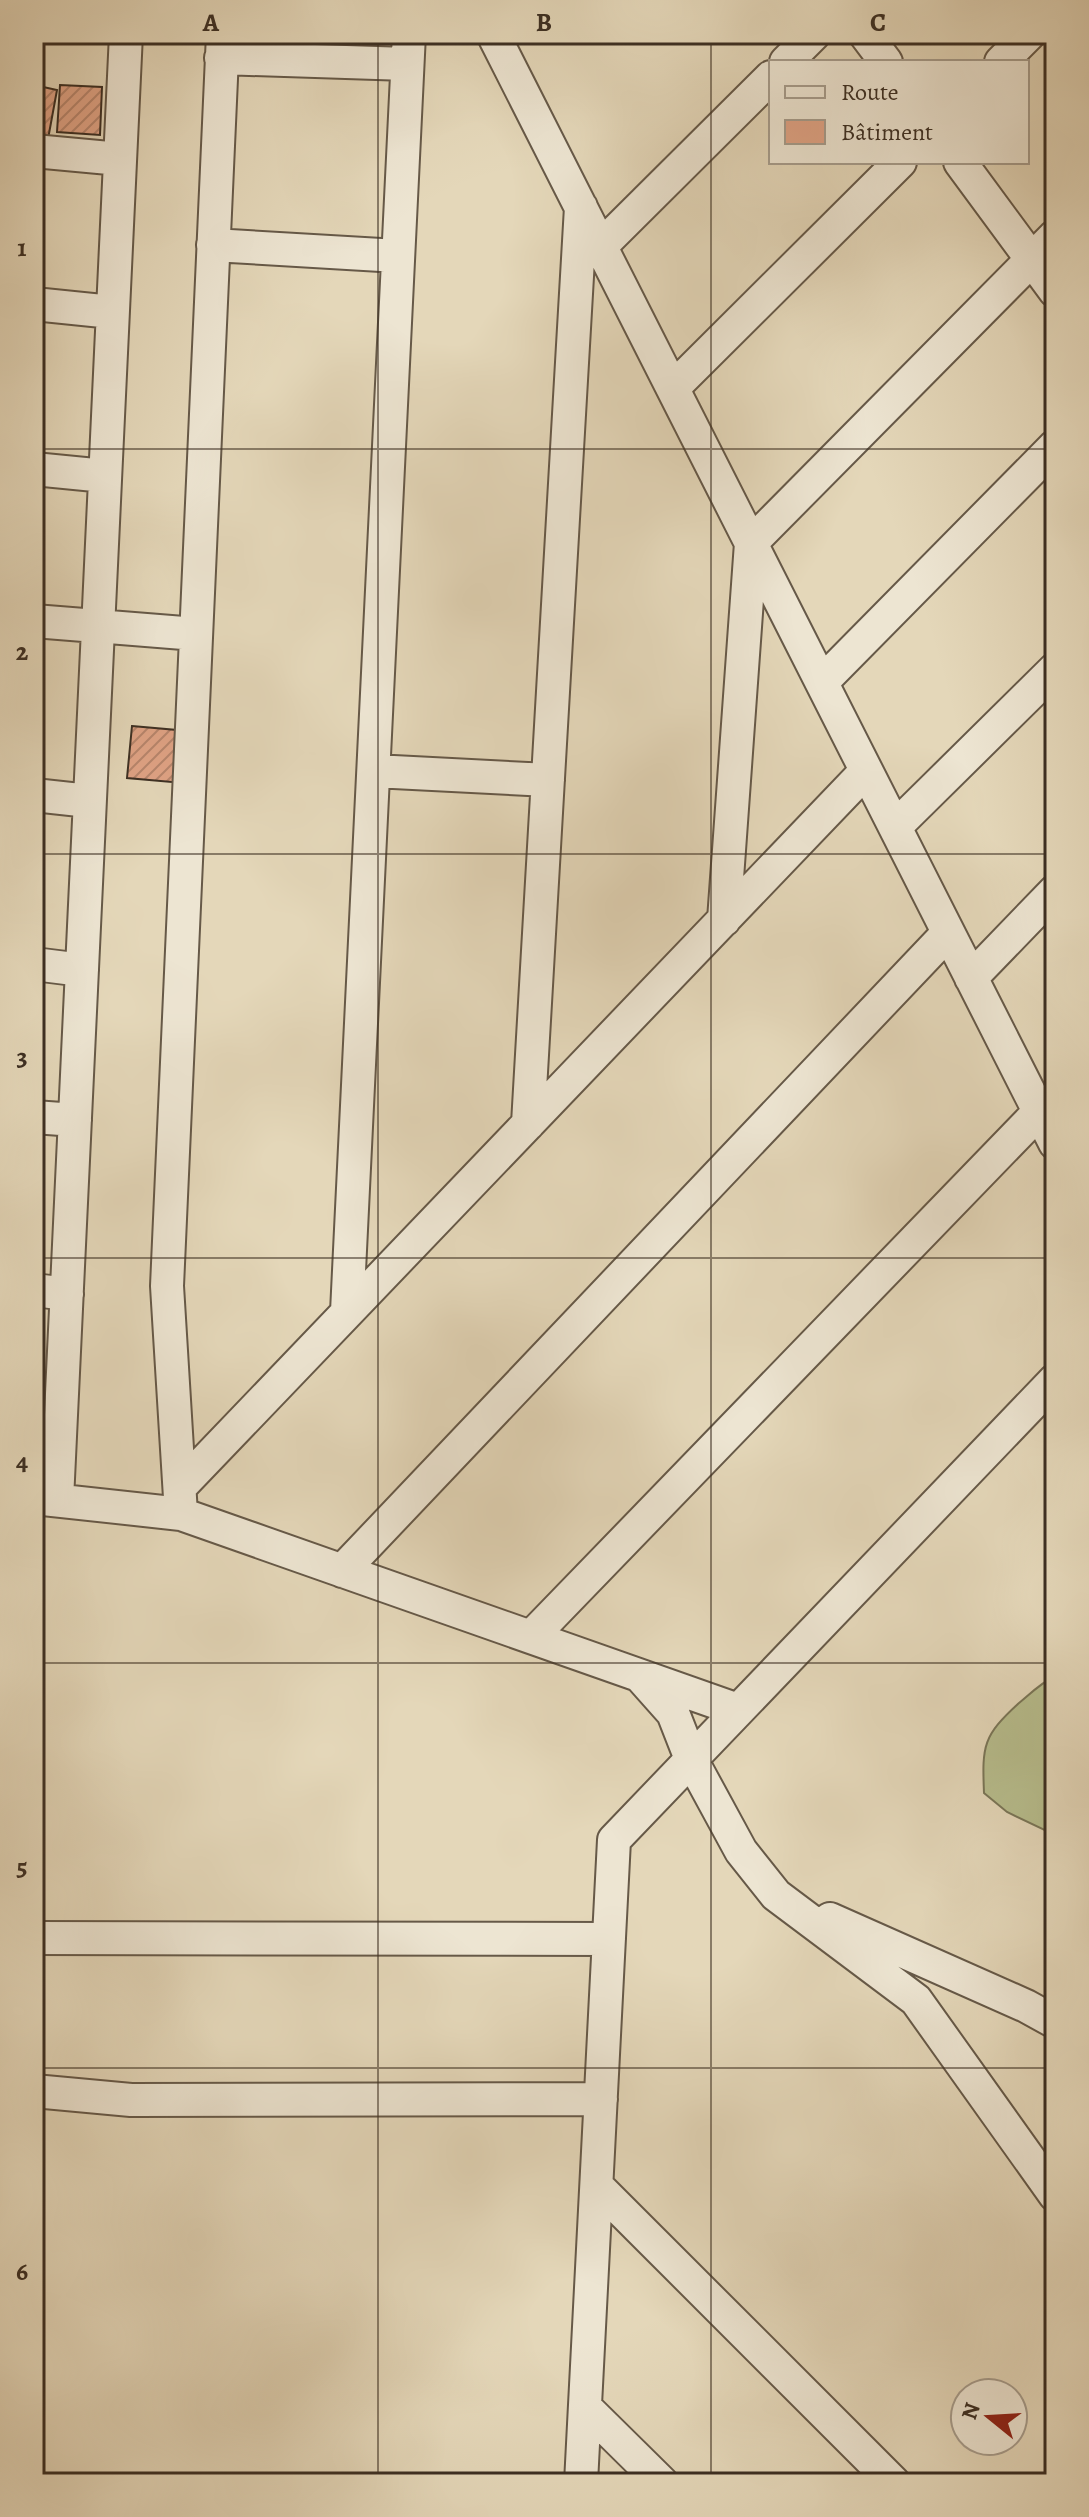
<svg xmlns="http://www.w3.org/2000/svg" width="1089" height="2517" font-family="Alegreya,serif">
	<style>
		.green { fill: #b7bd8d; stroke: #7a7658; stroke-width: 2 }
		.building { fill: url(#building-hatch); stroke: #3c2f23; stroke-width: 2 }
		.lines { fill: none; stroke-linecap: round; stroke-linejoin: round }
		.street-casing { stroke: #665948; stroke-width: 36 }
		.street { stroke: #ede5d2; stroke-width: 32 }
		.grid { fill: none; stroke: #3c2f23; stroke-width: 2; stroke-opacity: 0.55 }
		.neatline { fill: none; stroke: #3c2f23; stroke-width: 3 }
		.grid-label { font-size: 26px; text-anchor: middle; font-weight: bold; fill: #3c2f23 }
	</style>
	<defs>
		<pattern id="building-hatch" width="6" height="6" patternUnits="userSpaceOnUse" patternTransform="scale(2)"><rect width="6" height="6" fill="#e0a385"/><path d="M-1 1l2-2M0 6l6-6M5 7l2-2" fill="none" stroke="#b7856c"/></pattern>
	</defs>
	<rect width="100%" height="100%" fill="#e4d7b9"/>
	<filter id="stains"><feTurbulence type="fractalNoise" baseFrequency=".0025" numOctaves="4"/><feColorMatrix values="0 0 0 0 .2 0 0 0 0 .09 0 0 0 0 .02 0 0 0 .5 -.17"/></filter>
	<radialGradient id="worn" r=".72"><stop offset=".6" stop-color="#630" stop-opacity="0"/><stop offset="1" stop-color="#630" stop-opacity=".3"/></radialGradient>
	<path class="green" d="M1055 1676V1835L1007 1812 984 1793C982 1745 983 1736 1019 1703 1031 1693 1041 1683 1055 1676Z"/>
	<path class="building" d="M284 34H340L339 42Z
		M34 85 57 90 48 139 34 136Z
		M60 85 102 87 100 135 57 132Z
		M132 726 188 731 183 783 127 778Z
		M34 1412 66 1418 59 1456 34 1451Z"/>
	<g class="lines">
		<defs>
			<path id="street" d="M493 34 1055 1143
				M865 34 886 62
				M221 58 407 64
				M786 62 814 34
				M1001 62 1029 34
				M34 151 120 159
				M960 162 1055 291
				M213 245 398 256
				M601 246 771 77
				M34 304 112 312
				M673 388 900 162
				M34 469 105 476
				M34 621 196 634
				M822 682 1055 446
				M374 771 548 780
				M34 795 89 801
				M895 827 1055 669
				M724 920 751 543 1055 236
				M34 964 82 970
				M971 978 1055 891
				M34 1117 75 1120
				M528 1124 581 207
				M34 1290 67 1294
				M347 1312 409 34
				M180 1487 866 771
				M34 1498 181 1514 738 1710
				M57 1500 126 34
				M181 1514 167 1286 223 34
				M342 1571 948 933
				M531 1637 1039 1112
				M641 1677 673 1713 691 1759 741 1851 776 1895 916 2000 1055 2195
				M830 1919 1026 2006 1055 2022
				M34 1938 609 1939
				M34 2091 131 2100 601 2099
				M597 2186 894 2483
				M585 2407 662 2483
				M581 2483 614 1840 1055 1380"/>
		</defs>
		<use href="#street" class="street-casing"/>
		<use href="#street" class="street"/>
	</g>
	<path class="grid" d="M378 34V2483M711 34V2483M34 449H1055M34 854H1055M34 1258H1055M34 1663H1055M34 2068H1055"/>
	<rect width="1089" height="2517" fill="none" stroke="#e4d7b9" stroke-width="88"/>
	<rect x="769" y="60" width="260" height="104" fill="#ede5d2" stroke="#a69c8c" stroke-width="2"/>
	<rect x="785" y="86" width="40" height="12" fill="#ede5d2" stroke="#a69c8c" stroke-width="2"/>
	<text x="841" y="100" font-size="24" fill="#3c2f23">Route</text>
	<rect x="785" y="120" width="40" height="24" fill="#e0a385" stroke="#a69c8c" stroke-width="2"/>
	<text x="841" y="140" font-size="24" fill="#3c2f23">Bâtiment</text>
	<g transform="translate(989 2417) rotate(288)"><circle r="38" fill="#ede5d2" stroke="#a69c8c" stroke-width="2"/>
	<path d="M0-6L14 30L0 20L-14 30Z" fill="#8f2418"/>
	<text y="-12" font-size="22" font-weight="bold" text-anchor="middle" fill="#3c2f23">N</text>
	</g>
	<rect x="44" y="44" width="1001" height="2429" class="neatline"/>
	<g class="grid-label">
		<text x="211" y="31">A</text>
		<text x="544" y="31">B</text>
		<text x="878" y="31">C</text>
		<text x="22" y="256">1</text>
		<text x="22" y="660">2</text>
		<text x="22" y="1065">3</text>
		<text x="22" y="1470">4</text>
		<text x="22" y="1875">5</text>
		<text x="22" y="2280">6</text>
	</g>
	<rect width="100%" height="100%" filter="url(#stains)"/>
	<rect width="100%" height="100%" fill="url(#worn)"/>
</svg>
